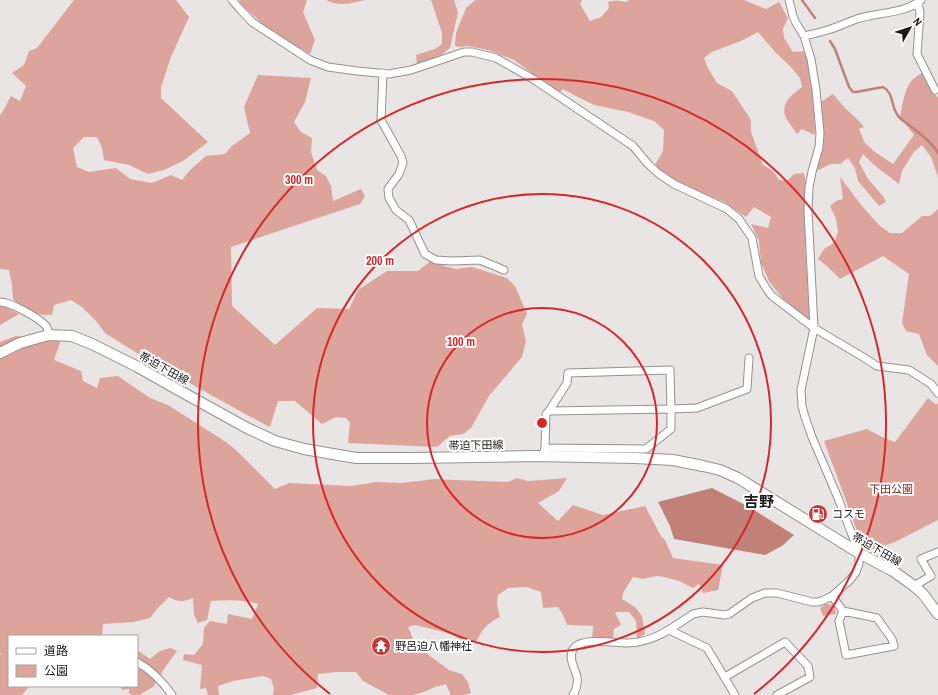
<svg xmlns="http://www.w3.org/2000/svg" width="938" height="695" font-family="'Archivo Narrow','Noto Sans JP',sans-serif">
	<style>
		.green { fill: #dda49c }
		.water { fill: #c18178 }
		.lines { fill: none; stroke-linecap: round; stroke-linejoin: round }
		.stream { stroke: #c18178; stroke-width: 2.5 }
		.minor-casing { stroke: #949190; stroke-width: 9 }
		.secondary-casing { stroke: #949190; stroke-width: 12 }
		.minor { stroke: #fff; stroke-width: 7 }
		.secondary { stroke: #fff; stroke-width: 10 }
		.ring { fill: none; stroke: #d62828; stroke-width: 2 }
		.labels { text-anchor: middle; dominant-baseline: central; stroke-width: 4; stroke-linejoin: round; paint-order: stroke }
		.street-label { font-size: 11px; fill: #1b1a19; stroke: #fff }
		.park-label { font-size: 11px; fill: #7d2e27; stroke: #fff }
		.poi-label { font-size: 11px; fill: #1b1a19; stroke: #fff; text-anchor: start }
		.district-label { font-size: 15px; font-weight: bold; fill: #1b1a19; stroke: #fff }
		.centre { fill: #d62828; stroke: #fff; stroke-width: 2 }
		.ring-label { font-size: 12px; text-anchor: middle; font-weight: bold; fill: #d62828; stroke: #fff; stroke-width: 4; stroke-linejoin: round; paint-order: stroke }
	</style>
	<rect width="100%" height="100%" fill="#e9e5e4"/>
	<path class="green" d="M74 0H176L189 17 171 57 161 87V98L208 142 183 161 164 170 148 174 129 165 104 160 102 148 97 137H84L73 148 77 167 89 172 116 168 130 179 152 183 171 175 182 180 190 170 206 156 225 154 232 146 250 133 244 107 258 75 311 78 305 102 294 122 301 132 312 138 311 152 317 170 326 176 331 186 333 201 361 189 365 196 360 204 231 247 232 306 275 345 317 308 349 309 358 290 387 271H418L432 260 444 266 456 269 472 267 507 278 515 286 527 314 522 324 526 341 522 357 489 396 471 428 463 434 450 436 437 447 348 443 350 423 346 418 336 417 322 424 295 401H278L270 427 247 415 150 361 119 342 105 333 97 322 82 307 71 300 54 305 52 315H43L22 309 13 299 12 285 9 270 0 269V115L3 111 11 96 20 101 26 86 12 73 24 65 29 51 37 48Z
		M239 0H307L303 12 315 40 310 54 295 45 278 38 243 6Z
		M326 0H366C352 3 339 7 326 0Z
		M431 0H454L458 12 450 48 441 55 417 64 416 55 435 49 442 44V33Z
		M476 0H582L580 4 590 21 601 17 609 8 608 2C614 0 620 0 626 2L629 0H744L766 9 779 2 788 18 783 29 784 38 793 52 806 51 813 79 815 135 802 129 797 134C794 129 786 120 785 115 781 102 793 94 802 87L800 78 790 66 775 52 758 32 741 41 712 52 704 58 708 68 717 83 732 91 751 120V132L763 165 773 171 779 180 787 181 794 174 804 173 806 183 805 242 810 319 804 320 788 306 769 281 761 263 759 241 751 224 768 228 771 217 754 207 746 217 724 202 692 189 667 177 655 165 663 151 664 130 654 121 628 112 594 105 578 97 563 89 559 93 514 60 488 50 468 46 457 47 455 45 456 33 466 8 474 1Z
		M922 73 933 92 938 98V177L931 157 922 145 914 152 902 171 899 184 874 165 863 154 859 162 868 179 883 196 886 202 879 206 858 181 855 168 848 158 840 164H830L819 170H813L821 111V102L833 94 845 108 859 121 864 127 859 129 865 143 875 152 893 164 914 135 900 117C902 107 904 91 910 83 913 78 917 76 922 73Z
		M840 177 862 206 880 226 890 233H902L922 216H930L938 209V366L927 355 919 334 906 331 902 323 909 274 883 256 840 279 828 267 818 259 824 249 834 243 838 232 836 219 830 206 836 201 843 199Z
		M0 303 1 304 19 314 0 325Z
		M16 336 61 340 54 360 81 371 83 381 97 388 100 378 118 376 150 398 168 405 226 442 238 452 275 489 289 483 351 486 376 482 401 483 435 479 455 480 508 482 517 478 528 481 567 478 559 491 538 503 558 521 573 505 603 515 645 506 661 536 665 540 673 558 723 565 718 590 703 593 699 584 693 588 679 581 664 577 657 576 643 579 633 577 623 593 622 599 635 607 642 616 645 634 637 639 636 621 629 612H615L621 625 614 629 613 638 592 639 593 626 567 625 563 615 558 607 543 608 541 592 527 587 508 588 498 595 497 604 500 617C488 623 482 629 476 642L467 643 449 633 415 625 408 627 413 639 430 656 449 670 462 674 468 682 471 693 464 695H450V693L446 684 435 687 424 692 413 695H389L363 681 356 672H337L318 674 317 688 291 695H273L274 689 271 679 263 676 233 681 218 686 219 695H208L206 688 200 689 202 665 183 660 184 654 194 655 203 644 204 628 210 621 227 624 228 614 252 619 258 604C243 599 227 600 211 601L207 620 198 623 194 615 193 598C183 602 178 602 169 597L157 609 150 618 134 622 103 624 102 636H9V686H31L28 688 22 695H0V655L1 654 0 653V342Z
		M928 398 935 404 936 403 938 405V520L895 542 870 550 860 539 824 441 867 429 884 438 895 442Z
		M826 604 834 605 836 614 823 616 820 608Z
		M170 648 177 651 164 669 153 687 139 695H132L129 693V689L122 690 120 686H137V650L150 659 160 651Z"/>
	<path class="water" d="M712 488 749 507 794 535 782 546 765 555 674 539 670 526 658 502Z"/>
	<g class="lines">
		<path class="stream" d="M802 0 815 18
			M830 41 835 49 849 87 853 92H856L883 87C894 93 891 106 897 114 899 119 905 122 909 125 919 133 931 141 938 153"/>
		<defs>
			<path id="minor" d="M232 0 239 8 252 22 310 60 328 67 357 71 389 74 411 70 464 52H472L496 58 533 79 633 146 648 164 659 174 674 184 727 209 739 219 752 238 759 276 766 288 772 296 814 328 863 357 877 366 909 370 931 384 938 393
				M918 2 920 13 917 54 935 90
				M804 36C813 34 822 32 831 29 840 26 848 22 857 19 877 12 905 14 921 0
				M383 73 381 120 401 156 403 163 399 174 388 189 389 198 396 210 409 220 425 254 436 260 452 261 480 260 504 270
				M0 302C11 302 39 318 46 326 48 328 48 332 49 335
				M549 411 671 409 697 408 747 389 749 358
				M542 456 545 448 546 414 549 411 567 383 568 373 670 370 671 409V429L646 449 545 448
				M914 586 931 576 921 559 938 552
				M832 596 843 611 877 618 892 639 894 646 846 655 839 621 843 611
				M669 630 707 648 735 695
				M137 662C151 670 163 682 172 695
				M725 677 785 642 808 666 810 677 777 695
				M573 695C576 690 578 683 577 677 575 668 567 657 574 648 583 637 614 643 627 643 653 643 672 628 693 614L703 612 725 615 729 614 752 598 765 593H777L812 602H818L824 600 832 596 850 580 856 572 859 564V553L838 498 812 437 805 417 802 406 801 390 814 328 808 211 809 187 812 172 819 147 820 133 816 90 811 59 804 36 796 23 793 16 789 0"/>
			<path id="secondary" d="M0 353 20 343 49 335 72 336 92 344 136 366 182 392 247 428 275 441 304 449 356 458H412L536 456 635 458 673 460 703 466 720 470 738 478 859 553 893 571 914 586 923 594 938 614"/>
		</defs>
		<use href="#minor" class="minor-casing"/>
		<use href="#secondary" class="secondary-casing"/>
		<use href="#minor" class="minor"/>
		<use href="#secondary" class="secondary"/>
	</g>
	<g class="ring">
		<circle cx="542" cy="423" r="115"/>
		<circle cx="542" cy="423" r="229"/>
		<path d="M330 694A344 344 0 1 1 754 694"/>
	</g>
	<defs>
		<symbol id="fuel-disc" viewBox="-11 -11 22 22"><circle r="9.5" fill="#c5372f" stroke="#fff"/><path d="M-5.5-6h7V0h2V4h1.3V-2.5L3-4.5l.8-.8L6-3V5H2.5V1h-1V6h-7ZM-4.2-4.7v3.2H.2V-4.7Z" fill="#fff"/></symbol>
		<symbol id="temple-disc" viewBox="-11 -11 22 22"><circle r="9.5" fill="#c5372f" stroke="#fff"/><path d="M0-6L5-2H3V0L6.5 2.5H4V6H1.5V3h-3V6H-4V2.5H-6.5L-3 0V-2H-5Z" fill="#fff"/></symbol>
	</defs>
	<g fill-rule="evenodd">
		<use href="#fuel-disc" x="807" y="503" width="22" height="22"/>
		<use href="#temple-disc" x="370" y="635" width="22" height="22"/>
	</g>
	<g class="labels">
		<g class="street-label">
			<text transform="translate(164 368) rotate(29)">帯迫下田線</text>
			<text transform="translate(476 445) rotate(-1)">帯迫下田線</text>
			<text transform="translate(877 549) rotate(30)">帯迫下田線</text>
		</g>
		<g class="park-label">
			<text x="891" y="489">下田公園</text>
		</g>
		<g class="poi-label">
			<text x="832" y="514">コスモ</text>
			<text x="395" y="646">野呂迫八幡神社</text>
		</g>
		<g class="district-label">
			<text x="759" y="501">吉野</text>
		</g>
	</g>
	<circle cx="542" cy="423" r="6" class="centre"/>
	<g class="ring-label">
		<text x="299" y="184">300 m</text>
		<text x="380" y="265">200 m</text>
		<text x="461" y="346">100 m</text>
	</g>
	<rect x="8" y="635" width="130" height="52" fill="#ffffff" stroke="#a4a3a3"/>
	<rect x="16" y="648" width="20" height="6" fill="#ffffff" stroke="#a4a3a3"/>
	<text x="44" y="655" font-size="12" fill="#1b1a19">道路</text>
	<rect x="16" y="665" width="20" height="12" fill="#dda49c" stroke="#a4a3a3"/>
	<text x="44" y="675" font-size="12" fill="#1b1a19">公園</text>
	<g transform="translate(910 28) rotate(51)" stroke="#ffffff" stroke-width="3" paint-order="stroke">
	<path d="M0-3L7 15L0 10L-7 15Z" fill="#1b1a19"/>
	<text y="-6" font-size="11" font-weight="bold" text-anchor="middle" fill="#1b1a19">N</text>
	</g>
</svg>
